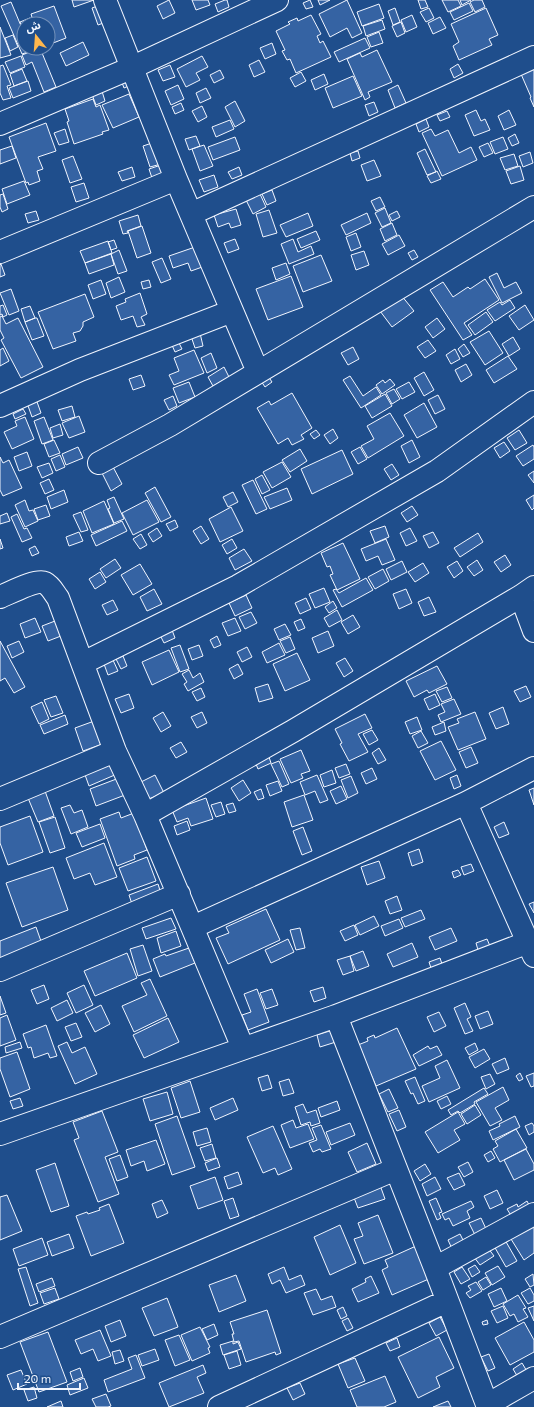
<svg xmlns="http://www.w3.org/2000/svg" width="534" height="1407" font-family="Commissioner,'Noto Sans Arabic',sans-serif">
	<style>
		.building { fill: #3563a3; stroke: #f2f6ff }
		.lines { fill: none; stroke-linecap: round; stroke-linejoin: round }
		.minor-casing { stroke: #f2f6ff; stroke-width: 24 }
		.minor { stroke: #1f4e8c; stroke-width: 22 }
	</style>
	<rect width="100%" height="100%" fill="#1f4e8c"/>
	<path class="building" d="M72 0H94L74 7Z
		M169 0 175 13 163 19 157 6Z
		M192 0H208L210 5 196 10Z
		M225 0H227L229 7 218 12 215 4Z
		M310 0 313 7 306 9 303 3Z
		M318 0H330L320 5Z
		M347 0 362 33 352 38 347 28 330 37 319 14Z
		M418 0H425L428 7 421 9Z
		M442 0H458L461 6 448 12Z
		M460 0H471L462 5Z
		M474 0H482L485 7 475 12 470 2Z
		M11 2 24 33V48H30L31 51 22 54 1 6Z
		M469 3 473 11 454 20 450 12Z
		M379 4 384 18 362 26 357 12Z
		M100 5 106 22 98 25 92 8Z
		M54 6 66 38 48 45V24H34L31 14Z
		M395 8 400 22 393 25 388 11Z
		M429 8 434 18 426 22 420 12Z
		M486 8 498 35 489 39 492 45 459 60 453 46 459 42 451 24Z
		M311 15 321 34 317 36 320 43 323 41 331 57 296 73 290 59 287 60 282 51 285 50 276 31 290 24 288 22 297 18 298 21Z
		M412 15 417 27 406 32 401 20Z
		M440 17 446 28 433 34 428 23Z
		M30 18 32 24H24V33L20 22Z
		M382 20 385 29 366 36 363 26Z
		M401 22 405 33 397 37 392 26Z
		M0 27 11 55 0 58Z
		M379 32 383 43 371 47 367 37Z
		M13 35 18 47 10 51 5 38Z
		M365 38 370 48 339 62 334 52Z
		M83 42 89 55 66 66 60 53Z
		M272 43 276 54 265 59 260 48Z
		M40 48 56 87 44 92 32 62 26 65 22 55Z
		M377 50 392 82 368 92 370 97 365 100 347 59 360 53 362 57Z
		M21 56 25 67 10 73 5 62Z
		M202 56 208 67 196 73 200 80 186 87 177 69Z
		M259 60 265 72 254 77 249 65Z
		M458 64 463 73 454 78 450 69Z
		M3 65 11 85 7 86 11 98 3 100 0 93V66Z
		M170 65 175 77 163 81 158 70Z
		M534 68V107L530 98 531 97 521 74Z
		M22 69 27 81 14 86 10 74Z
		M220 70 224 78 214 83 210 75Z
		M301 72 306 81 295 87 290 78Z
		M324 74 328 84 315 90 311 80Z
		M353 76 362 96 333 108 325 88Z
		M128 77 131 85 124 88 121 80Z
		M28 81 31 91 13 98 9 88Z
		M178 85 184 99 171 105 165 91Z
		M398 85 406 103 395 108 388 90Z
		M101 88 105 101 96 105 91 92Z
		M206 88 211 98 200 103 196 93Z
		M129 94 139 117 113 128 102 105Z
		M93 99 96 107 100 105 109 130 102 132 103 134 74 144 67 122 69 121 65 109Z
		M235 101 245 121 235 127 225 107Z
		M374 102 378 112 369 116 365 105Z
		M181 103 184 110 175 114 172 107Z
		M202 106 207 117 198 122 192 111Z
		M476 110 481 121 485 119 490 130 474 136 465 115Z
		M509 110 516 125 504 130 498 116Z
		M447 111 450 117 440 121 437 115Z
		M426 119 429 127 419 132 416 124Z
		M230 120 234 129 216 137 212 127Z
		M46 123 56 151 38 157 43 169 37 171 40 181 29 185 28 182 26 183 9 137Z
		M65 129 69 142 59 145 54 133Z
		M431 129 435 136 448 130 459 153 471 147 477 160 442 176 422 133Z
		M515 134 519 143 512 146 508 138Z
		M196 136 200 146 189 150 185 139Z
		M235 137 240 150 213 160 208 147Z
		M503 137 508 149 495 154 490 142Z
		M155 142 161 164 150 167 143 146Z
		M488 143 493 153 484 157 479 147Z
		M204 145 213 166 200 171 192 149Z
		M12 146 16 158 0 164V150Z
		M425 149 436 172 427 175 417 153Z
		M358 151 360 158 352 161 350 153Z
		M530 152 533 163 523 167 519 156Z
		M514 154 518 166 505 170 500 158Z
		M73 156 82 179 70 183 62 160Z
		M374 160 381 176 367 181 361 165Z
		M164 164 172 170 152 178 149 169Z
		M520 166 524 180 511 184 506 171Z
		M132 167 135 177 122 181 118 172Z
		M239 167 242 175 232 179 228 172Z
		M437 171 441 179 431 183 427 176Z
		M214 175 218 187 204 192 199 180Z
		M24 181 30 195 7 204 2 189Z
		M84 183 89 198 76 202 71 187Z
		M272 190 276 201 267 205 262 194Z
		M3 194 8 209 2 212 0 207V195Z
		M260 194 266 207 253 214 246 200Z
		M380 197 385 207 376 211 371 201Z
		M385 208 391 223 382 227 375 213Z
		M236 209 241 225 231 228 229 223 218 227 214 215Z
		M269 210 277 233 263 237 256 214Z
		M36 211 39 220 28 223 25 214Z
		M397 211 400 217 392 221 389 215Z
		M308 213 313 226 286 237 280 225Z
		M367 213 371 223 346 235 341 225Z
		M138 215 141 226 127 231 128 233 123 234 119 221Z
		M392 223 397 235 385 241 380 229Z
		M142 226 151 253 137 258 128 231Z
		M316 231 320 240 301 248 297 239Z
		M356 233 361 247 351 251 346 237Z
		M399 235 405 246 388 255 382 244Z
		M235 239 239 249 228 253 224 243Z
		M293 239 298 252 311 246 314 254 289 264 281 244Z
		M114 240 117 248 111 250 108 242Z
		M108 241 112 253 85 263 80 251Z
		M198 246 205 266 191 271 188 263 173 268 169 256Z
		M119 250 127 271 118 274 111 254Z
		M414 250 418 257 412 260 408 253Z
		M364 251 369 265 356 270 351 255Z
		M111 254 114 265 89 274 85 263Z
		M321 255 332 281 303 292 293 266Z
		M162 258 171 279 161 283 152 262Z
		M286 263 290 274 276 280 272 268Z
		M1 264 5 275 0 277V265Z
		M497 273 504 288 516 282 522 293 502 303 489 277Z
		M291 276 303 307 268 320 256 289Z
		M119 277 125 292 111 298 106 283Z
		M485 279 499 300 464 323 472 335 463 340 430 290 443 282 453 297 468 287 470 289Z
		M101 280 106 294 93 299 88 285Z
		M149 280 151 287 143 289 141 282Z
		M11 289 19 311 9 315 0 293Z
		M140 293 147 314 141 317 145 325 137 327 133 316 121 320 116 306 126 302 125 299Z
		M85 294 94 317 83 322V326L80 331 73 333 76 341 53 349 38 312Z
		M401 295 414 311 392 327 380 311Z
		M510 300 515 308 495 321 487 310 500 302 502 305Z
		M3 305 7 315 3 317 2 314 0 315V306Z
		M525 305 534 320 519 330 509 316Z
		M30 306 35 318 25 322 21 309Z
		M486 312 493 322 475 335 468 325Z
		M2 316 6 324 18 318 43 367 21 378 1 340 4 338 0 330V317Z
		M35 318H37L44 336 32 340 25 322Z
		M437 318 445 329 433 338 425 327Z
		M489 331 503 353 485 365 470 342Z
		M200 333 203 346 195 348 191 336Z
		M513 337 520 349 509 356 502 344Z
		M428 340 436 351 425 358 417 347Z
		M178 341 182 349 175 352 171 343Z
		M464 344 470 353 463 357 458 349Z
		M353 347 359 359 348 365 341 353Z
		M3 348 9 361 0 366V350Z
		M455 349 460 359 451 364 446 355Z
		M194 350 204 373 174 385 169 375 179 371 174 358Z
		M211 353 217 368 207 373 201 358Z
		M508 356 517 369 494 383 486 370Z
		M466 364 472 375 461 382 455 370Z
		M224 367 229 377 213 386 208 377Z
		M424 372 434 390 424 396 414 378Z
		M141 375 145 386 133 390 129 379Z
		M268 376 272 382 265 387 261 381Z
		M350 376 363 396 376 387 381 395 361 408 343 380Z
		M390 379 395 385 382 394 376 385 383 380 385 383Z
		M189 382 195 397 179 403 173 388Z
		M409 382 415 392 402 399 396 389Z
		M394 389 400 399 392 404 386 393Z
		M292 393 312 428 301 435 304 439 292 445 288 438 278 444 257 408 269 401 271 405Z
		M385 394 392 406 372 418 365 406Z
		M438 395 445 409 435 414 428 400Z
		M173 396 177 406 169 410 164 400Z
		M36 399 41 413 32 417 27 403Z
		M424 403 437 427 417 438 404 415Z
		M72 406 75 417 62 421 58 410Z
		M23 409 26 414 15 419 13 414Z
		M390 413 404 436 368 458 361 446 374 439 367 426Z
		M79 416 85 432 69 438 62 423Z
		M25 417 34 439 12 449 4 432 17 426 15 421Z
		M44 417 53 440 42 444 34 421Z
		M60 424 63 435 53 438 50 428Z
		M333 429 338 438 330 444 324 435Z
		M316 430 320 435 314 439 310 434Z
		M519 430 527 443 515 450 507 438Z
		M54 440 60 453 49 457 44 444Z
		M412 440 420 457 409 463 401 446Z
		M504 442 510 451 500 458 494 448Z
		M533 445 534 447V459L523 466 516 456Z
		M78 447 83 458 66 465 62 454Z
		M360 447 367 459 358 464 351 452Z
		M300 449 307 461 290 472 282 460Z
		M342 450 353 474 312 494 301 469Z
		M27 452 32 466 19 471 14 457Z
		M60 455 65 467 56 471 51 459Z
		M0 457 3 463 9 460 22 488 3 496 0 490Z
		M282 462 291 477 272 488 263 472Z
		M49 463 53 473 42 478 37 467Z
		M392 464 399 475 391 480 384 469Z
		M112 465 122 484 111 491 101 471Z
		M534 471V483L528 475Z
		M262 475 270 490 262 494 255 479Z
		M49 479 54 490 45 494 40 483Z
		M253 480 267 509 256 514 242 485Z
		M155 487 171 517 161 522 145 493Z
		M287 488 292 500 270 509 264 497Z
		M64 490 68 502 51 509 47 497Z
		M233 492 238 502 228 507 223 497Z
		M534 495V508L532 510 526 500Z
		M114 497 124 519 114 523 108 509 110 508 107 500Z
		M25 500 29 511 33 510 38 521 25 527 15 505Z
		M147 500 159 522 133 535 122 513Z
		M104 501 114 524 92 533 83 511Z
		M46 505 50 516 38 520 34 509Z
		M412 506 418 515 407 522 401 513Z
		M231 507 243 531 220 542 209 519Z
		M81 512 88 530 81 532 73 515Z
		M7 513 10 521 0 524V516Z
		M17 514 24 529 27 528 32 538 22 542 11 517Z
		M175 520 178 527 170 531 166 524Z
		M122 521 127 531 96 546 91 535Z
		M201 526 209 539 201 544 193 531Z
		M385 526 389 537 375 543 370 531Z
		M157 528 162 536 153 542 148 534Z
		M410 528 417 541 406 546 400 533Z
		M79 532 83 541 69 546 66 537Z
		M433 532 439 543 429 548 423 536Z
		M478 533 483 542 460 557 454 548Z
		M141 534 147 545 140 549 133 539Z
		M0 539 3 548 0 549Z
		M232 539 237 548 227 554 222 545Z
		M386 539 395 560 382 565 378 556 366 561 361 549Z
		M343 543 360 579 337 590 330 575 333 574 330 566 327 567 321 553Z
		M35 546 39 553 32 556 29 549Z
		M244 549 252 561 235 570 229 558Z
		M505 555 511 565 501 572 494 562Z
		M115 559 121 568 106 578 100 569Z
		M477 560 483 570 474 576 467 567Z
		M402 561 407 572 391 580 386 569Z
		M457 561 463 571 454 578 447 567Z
		M423 563 429 573 415 582 408 572Z
		M140 564 152 584 133 595 121 575Z
		M383 569 389 581 375 589 368 577Z
		M100 572 106 582 95 589 89 579Z
		M366 578 373 590 342 607 333 590 336 589 339 593Z
		M324 588 330 602 315 608 309 594Z
		M154 589 162 604 147 611 140 597Z
		M406 589 412 603 399 609 393 594Z
		M246 595 252 608 235 616 229 603Z
		M429 597 436 612 424 616 418 602Z
		M306 598 311 609 300 614 295 603Z
		M113 600 118 610 107 615 102 605Z
		M333 601 337 608 329 613 325 607Z
		M337 610 342 620 329 627 324 618Z
		M251 612 257 623 245 629 239 617Z
		M353 615 360 627 348 634 341 622Z
		M35 618 41 632 25 638 20 624Z
		M235 618 241 631 228 636 222 623Z
		M301 619 305 628 298 631 294 622Z
		M55 621 61 636 48 641 42 626Z
		M285 624 291 635 279 640 274 629Z
		M172 630 175 638 164 643 160 635Z
		M328 631 334 646 318 653 312 638Z
		M217 636 221 645 214 648 210 640Z
		M290 637 295 649 286 653 280 641Z
		M0 641 25 687 14 693 5 678 0 681Z
		M19 641 24 652 12 658 7 646Z
		M279 643 285 655 267 663 262 652Z
		M180 645 189 669 180 672 171 648Z
		M199 645 203 656 192 660 188 649Z
		M247 647 252 657 242 662 237 652Z
		M169 650 179 672 152 685 142 662Z
		M297 653 310 680 285 691 273 664Z
		M123 656 127 666 121 669 116 659Z
		M345 658 353 671 344 677 336 663Z
		M113 660 118 671 108 675 104 664Z
		M238 664 243 674 234 679 229 669Z
		M437 666 447 684 429 693 427 690 414 697 406 681Z
		M189 670 193 678 200 673 204 682 188 691 184 684 187 682 182 674Z
		M268 684 273 698 259 702 255 688Z
		M526 686 531 697 520 702 514 691Z
		M447 687 452 698 442 702 436 691Z
		M201 688 205 697 197 701 192 692Z
		M129 694 134 708 121 713 115 699Z
		M435 694 440 705 429 710 424 699Z
		M56 696 63 713 51 717 44 700Z
		M454 699 461 714 441 722 438 715 445 712 441 704Z
		M42 702 49 719 39 724 31 707Z
		M503 707 509 724 496 729 489 713Z
		M163 712 171 726 161 732 153 718Z
		M202 712 207 723 197 728 191 717Z
		M475 712 486 739 458 750 448 727 459 723 457 719Z
		M365 714 372 728 358 734 368 752 349 761 340 744 342 743 335 729Z
		M65 715 68 724 44 734 40 725Z
		M417 717 422 730 410 734 405 722Z
		M97 720 105 743 83 751 75 728Z
		M444 722 446 731 435 735 432 727Z
		M372 730 378 740 369 745 363 734Z
		M421 731 428 743 418 748 412 736Z
		M441 741 456 770 435 780 420 751Z
		M181 742 187 752 176 758 170 748Z
		M471 747 478 763 466 768 459 752Z
		M379 748 386 760 378 764 372 753Z
		M301 750 310 771 301 774 303 778 291 783 280 759Z
		M268 754 271 763 258 769 254 759Z
		M111 759 117 774 89 786 84 772Z
		M279 761 289 784 282 787 271 764Z
		M346 764 350 774 339 778 335 768Z
		M372 768 377 779 366 784 361 773Z
		M332 770 336 783 324 787 320 775Z
		M155 775 164 793 146 800 139 783Z
		M317 775 328 800 320 803 315 791 305 795 300 782Z
		M457 775 461 786 454 789 450 778Z
		M351 776 358 793 348 798 341 780Z
		M119 778 125 795 96 806 90 789Z
		M243 780 251 793 239 801 231 788Z
		M278 781 282 791 270 796 266 785Z
		M341 786 347 799 336 804 330 791Z
		M534 788V805L529 790Z
		M261 789 264 798 258 800 254 792Z
		M45 791 54 816 38 822 28 798Z
		M304 795 313 820 292 827 284 802Z
		M206 798 213 819 191 826 188 818 177 822 172 810Z
		M221 802 225 814 216 817 211 805Z
		M233 803 236 811 229 813 226 805Z
		M70 805 74 813 82 810 88 827 71 834 61 808Z
		M119 812 121 818 134 813 147 850 134 855 135 859 117 866 100 819Z
		M30 816 43 852 8 865 0 843V827Z
		M55 817 65 848 50 853 39 822Z
		M187 821 190 830 177 835 174 826Z
		M504 822 509 834 499 838 494 827Z
		M100 824 105 838 82 847 76 833Z
		M303 827 312 851 302 855 293 831Z
		M104 843 117 877 95 885 90 873 74 879 66 858Z
		M419 849 423 862 412 866 408 853Z
		M147 857 156 881 128 891 119 868Z
		M379 861 385 878 367 885 361 867Z
		M471 864 474 871 464 875 461 867Z
		M53 867 68 910 22 927 6 883Z
		M458 870 461 875 454 878 452 872Z
		M158 884 162 897 133 907 129 895Z
		M397 896 402 910 390 914 385 901Z
		M534 902V913L529 904Z
		M266 909 280 940 228 964 216 938 229 933 226 927Z
		M421 910 425 919 405 927 401 918Z
		M374 916 379 926 360 935 355 925Z
		M171 918 176 929 146 939 142 928Z
		M399 919 403 928 385 936 381 926Z
		M354 925 358 935 345 941 340 931Z
		M36 927 42 944 0 959V941Z
		M300 928 305 948 296 950 290 930Z
		M451 928 457 941 435 950 429 937Z
		M176 931 181 946 161 953 157 938Z
		M288 939 294 952 271 963 265 950Z
		M487 939 490 946 478 950 476 943Z
		M412 943 418 957 393 967 387 954Z
		M143 945 152 971 138 976 130 949Z
		M189 948 195 963 160 977 153 959 165 954 166 956Z
		M363 951 369 966 356 971 350 956Z
		M127 953 137 978 95 996 84 971Z
		M350 956 354 971 343 975 337 960Z
		M440 958 442 964 431 968 429 962Z
		M150 979 167 1016 134 1032 122 1006 147 995 141 983Z
		M44 985 49 999 37 1004 31 990Z
		M84 985 93 1005 76 1013 67 993Z
		M323 987 326 998 314 1002 310 991Z
		M257 989 269 1022 248 1030 242 1015 251 1012 244 994Z
		M272 989 278 1005 266 1009 260 993Z
		M0 996 6 1013 0 1015Z
		M67 1000 73 1013 57 1021 51 1008Z
		M465 1003 471 1017 467 1019 473 1031 465 1034 454 1008Z
		M101 1005 110 1024 95 1032 85 1013Z
		M488 1011 493 1024 480 1029 475 1016Z
		M439 1012 446 1026 434 1032 427 1017Z
		M7 1015 16 1040 0 1046V1018Z
		M168 1018 179 1042 144 1058 133 1035Z
		M76 1023 82 1037 71 1041 65 1027Z
		M46 1025 57 1056 50 1058 48 1053 34 1058 31 1047 28 1048 23 1034Z
		M397 1028 416 1069 376 1086 358 1045 368 1041 367 1038 374 1035 375 1038Z
		M336 1029 339 1041 320 1047 317 1035Z
		M20 1042 22 1048 6 1053 5 1047Z
		M67 1042 72 1053 85 1047 97 1074 75 1084 58 1046Z
		M475 1043 478 1050 469 1055 465 1048Z
		M428 1046 430 1049 437 1046 442 1055 419 1066 413 1055Z
		M484 1049 490 1059 475 1068 469 1057Z
		M17 1052 30 1089 10 1097 0 1069V1058Z
		M505 1058 509 1069 497 1074 492 1064Z
		M447 1060 460 1088 429 1102 422 1086 440 1078 435 1066Z
		M520 1073 523 1079 519 1081 516 1076Z
		M534 1073V1086L531 1087 526 1076Z
		M490 1074 495 1084 486 1089 481 1077Z
		M268 1075 272 1088 262 1091 258 1078Z
		M415 1077 425 1101 418 1104 413 1093 411 1094 405 1081Z
		M289 1079 294 1093 283 1096 279 1082Z
		M190 1081 200 1112 181 1118 171 1088Z
		M503 1087 509 1100 495 1108 502 1120 490 1126 476 1102Z
		M484 1088 488 1094 474 1102 475 1104 460 1113 458 1111 451 1115 448 1110Z
		M389 1089 398 1108 388 1112 379 1094Z
		M167 1092 173 1114 150 1121 143 1099Z
		M447 1096 451 1104 441 1109 437 1101Z
		M20 1098 23 1106 13 1109 10 1101Z
		M233 1098 238 1110 215 1120 210 1108Z
		M337 1101 340 1110 321 1117 318 1108Z
		M303 1104 307 1113 316 1110 320 1123 311 1126 310 1122 301 1125 295 1107Z
		M475 1105 481 1115 467 1124 461 1114Z
		M399 1110 406 1127 397 1131 389 1114Z
		M102 1111 118 1152 105 1157 119 1194 98 1202 74 1140 79 1138 73 1122Z
		M458 1112 465 1124 454 1130 460 1140 438 1153 425 1132Z
		M177 1116 195 1167 172 1175 155 1124Z
		M515 1116 520 1127 493 1140 489 1131 500 1126 499 1124Z
		M293 1120 296 1128 308 1124 314 1139 290 1148 281 1125Z
		M350 1123 355 1135 331 1145 326 1132Z
		M532 1123 534 1126V1132L529 1135 525 1126Z
		M321 1125 331 1149 322 1152 320 1149 313 1152 309 1143 317 1140 312 1128Z
		M273 1126 292 1169 278 1175 275 1168 263 1173 247 1137Z
		M207 1128 211 1142 197 1146 193 1132Z
		M516 1129 527 1148 500 1162 493 1149 498 1146 495 1141Z
		M156 1140 165 1164 147 1171 144 1161 131 1166 126 1150Z
		M367 1143 376 1164 357 1172 348 1152Z
		M212 1144 216 1158 205 1161 200 1148Z
		M526 1149 534 1164V1170L514 1180 504 1160Z
		M491 1151 495 1158 488 1162 484 1155Z
		M120 1155 128 1177 117 1181 109 1159Z
		M217 1158 220 1167 208 1171 205 1163Z
		M468 1162 473 1172 464 1177 458 1167Z
		M55 1163 69 1206 51 1212 36 1170Z
		M425 1164 431 1174 420 1181 414 1171Z
		M238 1172 242 1184 228 1189 224 1177Z
		M459 1173 465 1185 454 1190 447 1178Z
		M215 1177 223 1200 198 1209 190 1186Z
		M435 1177 441 1189 427 1196 422 1184Z
		M380 1185 385 1199 358 1208 353 1195Z
		M497 1190 503 1203 490 1209 484 1196Z
		M7 1195 22 1231 0 1240V1197Z
		M233 1198 239 1216 230 1219 224 1201Z
		M436 1198 442 1212 439 1213 441 1218 437 1220 429 1201Z
		M162 1200 168 1213 157 1218 152 1204Z
		M471 1201 474 1207 467 1211 470 1218 453 1226 449 1218 445 1220 442 1214Z
		M527 1201 530 1207 512 1217 507 1209 517 1204 518 1207Z
		M109 1204 124 1243 91 1256 76 1216 87 1212 88 1214 100 1210 99 1208Z
		M378 1215 393 1253 364 1264 354 1239 363 1236 358 1223Z
		M481 1218 487 1231 476 1237 469 1223Z
		M340 1225 356 1263 330 1275 314 1237Z
		M534 1226V1253L524 1260 511 1239Z
		M69 1234 74 1248 52 1256 47 1242Z
		M460 1234 466 1246 454 1253 448 1240Z
		M42 1238 48 1255 19 1266 13 1249Z
		M505 1240 517 1261 506 1267 494 1246Z
		M416 1246 431 1278 392 1295 382 1270 388 1267 385 1260Z
		M488 1248 494 1256 480 1265 474 1257Z
		M475 1265 480 1272 472 1277 468 1269Z
		M498 1266 505 1277 492 1285 485 1273Z
		M26 1267 38 1303 30 1306 18 1269Z
		M284 1267 289 1280 301 1275 305 1285 286 1293 280 1280 272 1284 268 1274Z
		M462 1267 470 1279 461 1284 454 1272Z
		M533 1274 534 1285 530 1287 525 1279Z
		M236 1275 246 1301 219 1312 209 1285Z
		M371 1276 379 1293 358 1302 352 1289 366 1282 365 1279Z
		M486 1277 491 1285 483 1290 478 1282Z
		M52 1278 55 1286 39 1292 36 1284Z
		M476 1282 482 1291 470 1298 466 1293 471 1290 468 1286Z
		M55 1288 59 1299 44 1304 40 1293Z
		M501 1288 507 1301 494 1307 488 1294Z
		M530 1288 534 1295V1301L528 1304 521 1293Z
		M316 1289 321 1300 332 1296 336 1307 313 1315 304 1293Z
		M518 1295 526 1308 523 1309 528 1317 518 1322 514 1314 510 1316 503 1304Z
		M167 1298 178 1327 154 1336 142 1308Z
		M503 1306 508 1318 497 1323 491 1311Z
		M534 1306V1321L528 1308Z
		M343 1307 347 1316 341 1319 337 1310Z
		M267 1310 281 1353 276 1355 275 1352 246 1362 239 1341 234 1342 232 1334H234L230 1322Z
		M440 1317 447 1330 436 1336 429 1323Z
		M348 1318 353 1328 347 1331 342 1321Z
		M120 1320 126 1336 111 1342 105 1326Z
		M487 1320 488 1324 483 1325 482 1322Z
		M524 1322 534 1340V1352L510 1365 495 1338Z
		M214 1324 218 1335 207 1340 202 1329Z
		M200 1327 210 1347 208 1348 210 1353 192 1361 181 1335Z
		M100 1330 111 1356 98 1361 93 1349 81 1354 75 1340Z
		M48 1332 67 1382 39 1392 20 1342Z
		M179 1335 190 1360 175 1366 165 1340Z
		M439 1337 454 1368 436 1377 440 1387 418 1398 398 1357Z
		M397 1338 400 1347 390 1351 386 1343Z
		M233 1341V1344L238 1342 241 1349 223 1355 220 1345Z
		M155 1349 159 1360 142 1366 138 1355Z
		M120 1350 124 1361 115 1364 112 1352Z
		M237 1351 241 1365 229 1369 224 1355Z
		M489 1354 495 1368 488 1371 481 1357Z
		M136 1355 145 1378 108 1392 104 1380 132 1369 128 1358Z
		M355 1358 365 1381 348 1388 338 1364Z
		M522 1363 528 1373 519 1379 513 1369Z
		M203 1365 206 1373 197 1377 204 1393 169 1407 159 1383Z
		M80 1368 83 1377 73 1381 70 1372Z
		M21 1370 27 1384 13 1390 7 1375Z
		M385 1376 396 1402 384 1407H357L350 1390Z
		M84 1378 88 1388 70 1395 67 1385Z
		M300 1383 305 1394 293 1400 287 1388Z
		M34 1387 37 1398 28 1401 24 1390Z
		M106 1394 111 1406 108 1407H96L92 1399Z
		M61 1401 63 1407H47Z
		M448 1401 451 1407H433Z"/>
	<g class="lines">
		<defs>
			<path id="minor" d="M105 0 176 179 258 372
				M0 124 131 68 277 0
				M191 214 534 57
				M0 252 176 179
				M0 406 80 370 232 311
				M99 463 170 425 534 207
				M521 596 534 631
				M0 597C10 593 36 579 45 583 51 586 54 593 58 598L115 751 145 815 243 1048
				M83 663 238 586 437 471 534 402
				M0 799 115 751
				M466 803 534 956
				M145 815 293 731 521 596 534 587
				M193 927 466 803 534 768
				M0 970 179 894
				M336 1016 435 1268 488 1407
				M0 1134 336 1016 534 940
				M435 1268 534 1214
				M0 1337 396 1169
				M487 1405 534 1378
				M219 1407 447 1301"/>
		</defs>
		<use href="#minor" class="minor-casing"/>
		<use href="#minor" class="minor"/>
	</g>
	<g transform="translate(36 36) rotate(343)"><circle r="19" fill="#1f4e8c" stroke="#7391ba"/>
	<path d="M0-3L7 15L0 10L-7 15Z" fill="#ffb74d"/>
	<text y="-6" font-size="11" font-weight="bold" text-anchor="middle" fill="#f2f6ff">ش</text>
	</g>
	<path d="M18 1383v6h62v-6" fill="none" stroke="#f2f6ff" stroke-width="2"/>
	<text x="24" y="1383" font-size="12" fill="#f2f6ff" stroke="#1f4e8c" stroke-width="3" paint-order="stroke">20 m</text>
</svg>
